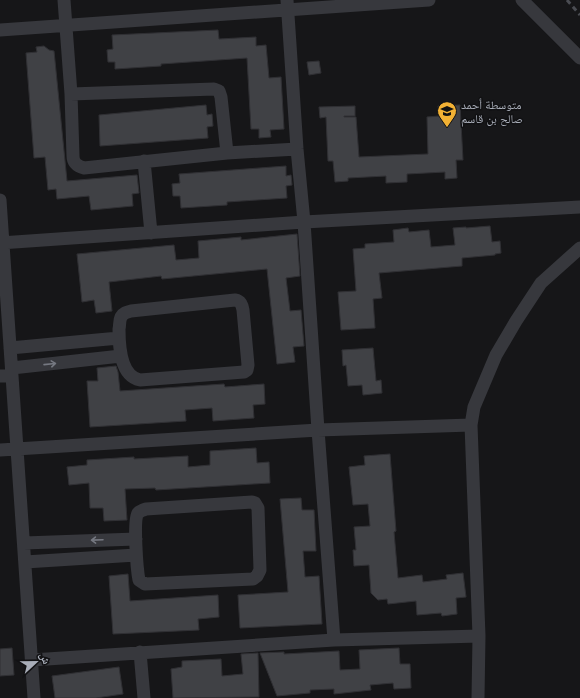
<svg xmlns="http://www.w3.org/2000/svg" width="580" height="698" font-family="Mulish,'Noto Naskh Arabic',sans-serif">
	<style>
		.building { fill: #404145; stroke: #303034 }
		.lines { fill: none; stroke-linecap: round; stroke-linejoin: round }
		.minor { stroke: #37383d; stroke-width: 13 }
		.rail { stroke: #4a4c52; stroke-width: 3; stroke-dasharray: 5 4; stroke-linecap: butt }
		.oneway { stroke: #757881 }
		.labels { text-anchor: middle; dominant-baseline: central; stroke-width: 3; stroke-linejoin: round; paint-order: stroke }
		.poi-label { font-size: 12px; fill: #a8adb8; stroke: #111113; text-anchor: start }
	</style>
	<rect width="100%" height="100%" fill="#161618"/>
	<path class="building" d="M218 30 219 39 256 37V46L266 45 269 78 281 77 284 129 270 130 271 137 259 138V129H251L247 58 161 64V66L115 69V62H108L107 50 113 49 112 35Z
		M44 46 49 50 54 51 67 181 137 175 139 193 132 194 133 206 91 210 89 196 57 199 56 189 48 190 45 157 34 158 26 53 37 52 36 47Z
		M319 61 321 73 309 75 307 62Z
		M206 105 207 115 212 114 213 126 207 127 208 138 100 146 99 115Z
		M460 105 463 160H456L457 178 445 179V172L407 174V182L386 183V176L348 178V181L335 182 333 161H328L326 117 320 118 319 107 355 106V116H344V117H356L359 157 428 154 427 117 439 116 438 106Z
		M286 166V176L291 175 292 185 286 186 287 198 227 202V205L181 208 180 196H173L172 184 180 183 179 174Z
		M490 226 492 242 500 241 501 253 495 254V255L462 258V266L379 273 382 298 373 299 375 328 341 330 338 292 356 291 353 249 365 248V244L394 242 393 230 408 228 409 232 429 230 431 247 455 245 453 228 466 227V228Z
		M297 234 300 276 286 278 290 311 301 310 304 346 293 347 295 362 277 364 267 269 162 279 161 276 109 282 112 311 96 313 94 300 82 302 77 254 174 245 176 260 199 258 198 241 241 237V240Z
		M373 348 376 381 381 380 382 393 363 395 362 385 348 386 346 365 343 366 342 350Z
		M116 366 118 372 120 391 224 384 225 387 264 384 265 404 253 405 254 418 213 421 212 408 185 410 186 421 90 427 87 381H98L97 368Z
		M256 448 257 463 269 462 270 483 156 490 155 488 125 489 127 520 104 521 103 508H90L89 483 69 485 67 467 87 465V460L134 457V459L188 456V467L210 465V451Z
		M390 454 396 531 394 532 398 578 422 575 423 582 447 579 446 575 463 573 466 597 456 598 457 614 442 616 441 613 417 615 416 601 388 604 387 599 378 600 371 593 369 565 354 566 353 550H356L354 527 370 526 368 504 353 505 349 467 365 465 364 456Z
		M301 498 302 510H314L316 551H303L305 577 319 576 322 624 240 628 238 595 288 592 280 499Z
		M128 574 130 601 218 595 219 617 198 619 199 630 113 634 109 576Z
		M12 648 14 675 0 676V649Z
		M399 648 400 664H410L411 688 394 689 393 683 370 685 371 690 334 694V689L310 690V693L277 696 260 653 284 652V654L339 651 340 670 360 669 359 650Z
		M258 653 259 697 173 698 171 669 182 667V661L221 659 222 676 243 674 241 654Z
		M119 667 123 694 96 698H55L52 676Z"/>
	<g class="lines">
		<path class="minor" d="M64 0 71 94 73 156C73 163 77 166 84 168L227 153 297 149
			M522 0 580 58
			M0 30 429 0
			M71 94 214 89 219 91 221 97 227 153
			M144 161 151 233
			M0 200 34 698
			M0 243 304 222 580 207
			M235 300C241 301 242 305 243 310L248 365 247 370 244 372 140 380C120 376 119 346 119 329 120 326 119 321 121 317 123 313 127 312 131 311Z
			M10 348 119 338
			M12 368 121 356
			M0 376H12
			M0 450 318 430 304 222 297 149 287 0
			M252 502 255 503 258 508 260 570 257 576 253 579 145 584 139 580C137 570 133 520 138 513 140 511 143 510 146 509Z
			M24 543 136 539
			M25 562 136 555
			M334 640 318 430 471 425
			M140 652 144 698
			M32 660 334 640 479 636
			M478 698 479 636 471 425 474 407 496 355 516 321 541 283 580 248"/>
		<path class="rail" d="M567 0 580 15"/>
	</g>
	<defs><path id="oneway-shaft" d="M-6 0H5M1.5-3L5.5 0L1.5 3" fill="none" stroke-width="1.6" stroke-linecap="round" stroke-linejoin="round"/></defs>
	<g class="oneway">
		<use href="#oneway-shaft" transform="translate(50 364) rotate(-6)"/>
		<use href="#oneway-shaft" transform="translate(97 540) rotate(178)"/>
	</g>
	<defs>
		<symbol id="school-pin" viewBox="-11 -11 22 30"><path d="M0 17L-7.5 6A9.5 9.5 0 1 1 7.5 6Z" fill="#f2b134" stroke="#111113"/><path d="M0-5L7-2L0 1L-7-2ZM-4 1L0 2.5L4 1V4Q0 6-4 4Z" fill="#111"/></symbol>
	</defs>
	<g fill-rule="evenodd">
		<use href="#school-pin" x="436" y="100" width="22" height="30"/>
	</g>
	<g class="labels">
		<g class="poi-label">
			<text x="461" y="104">متوسطة أحمد<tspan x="461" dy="14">صالح بن قاسم</tspan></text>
		</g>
	</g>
	<g transform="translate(36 662) rotate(68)" stroke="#111113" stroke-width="3" paint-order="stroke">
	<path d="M0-3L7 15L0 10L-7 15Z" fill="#a8adb8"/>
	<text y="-6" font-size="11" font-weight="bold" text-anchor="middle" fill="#a8adb8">ش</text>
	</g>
</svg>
